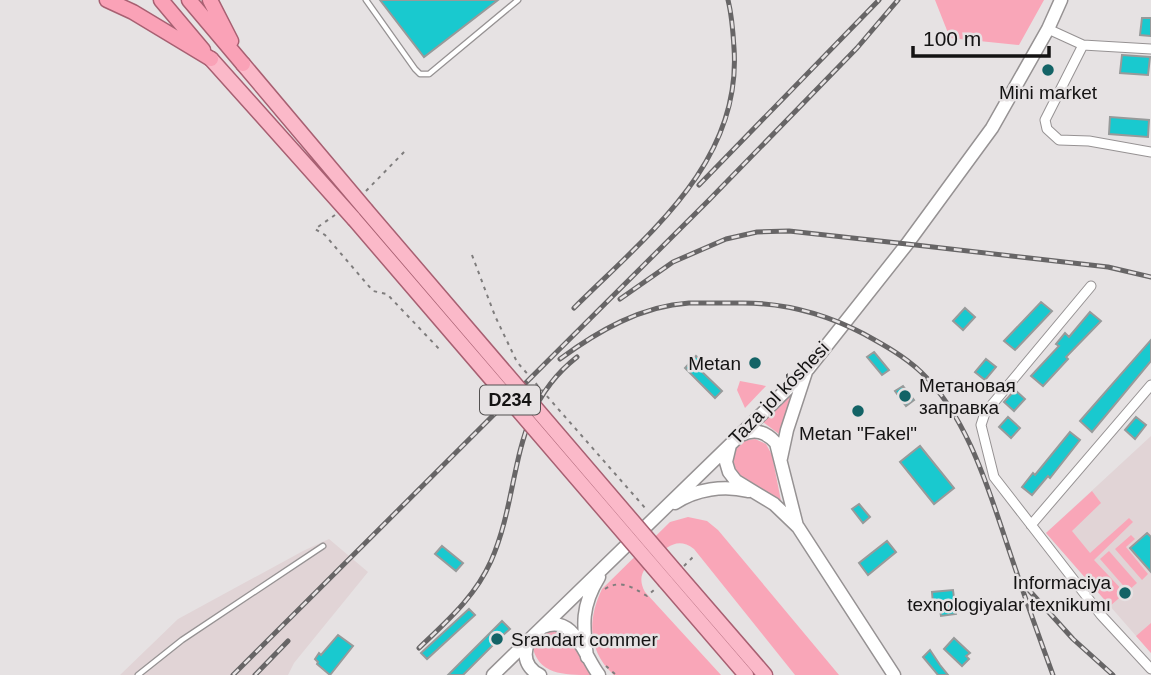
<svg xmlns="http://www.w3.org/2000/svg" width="1151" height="675" font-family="Helvetica,sans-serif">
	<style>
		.built { fill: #e1d4d6 }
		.green { fill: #f9a6b8 }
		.building { fill: #19c9cf; stroke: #979a9a; stroke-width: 2 }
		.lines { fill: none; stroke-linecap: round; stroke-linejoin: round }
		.service-casing { stroke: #969293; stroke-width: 7 }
		.minor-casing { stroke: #969293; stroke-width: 11 }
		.secondary-casing { stroke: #969293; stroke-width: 15 }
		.primary-casing { stroke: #a86072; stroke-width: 17 }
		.trunk-casing { stroke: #a86072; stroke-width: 17 }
		.path { stroke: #7f7d7d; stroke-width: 2; stroke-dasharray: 3.5 5; stroke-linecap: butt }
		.service { stroke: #fff; stroke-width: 4.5 }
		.minor { stroke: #fff; stroke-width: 9 }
		.secondary { stroke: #fff; stroke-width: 12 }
		.primary { stroke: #fbb9c9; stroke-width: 14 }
		.trunk { stroke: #faa2b7; stroke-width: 14 }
		.rail-casing { stroke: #676566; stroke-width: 5 }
		.rail { stroke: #e6e2e3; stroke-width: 2.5; stroke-dasharray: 8; stroke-linecap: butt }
		.primary-bridge-casing { stroke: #a86072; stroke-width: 17; stroke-linecap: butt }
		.primary-bridge { stroke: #fbb9c9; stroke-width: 14 }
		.poi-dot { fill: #136366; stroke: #e6e2e3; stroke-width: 2.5 }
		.labels { text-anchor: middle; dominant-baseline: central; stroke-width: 5; stroke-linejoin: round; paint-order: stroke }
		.shield { fill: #e6e2e3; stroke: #535151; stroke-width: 2 }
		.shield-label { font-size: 18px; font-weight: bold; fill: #141313 }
		.poi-label { font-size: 19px; fill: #141313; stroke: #e6e2e3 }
		.street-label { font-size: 19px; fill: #141313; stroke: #e6e2e3 }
	</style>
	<rect width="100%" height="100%" fill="#e6e2e3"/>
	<path class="built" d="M1151 436V653L1046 533Z
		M329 539 368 572 294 663 288 675H120L178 619 303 551Z"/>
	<path class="green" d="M935 0H1044L1019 45 950 38Z
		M740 381 766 386 745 408 737 390Z
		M793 390 779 434 763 422Z
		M755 439 766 444 772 455 781 501 737 473 733 461 734 448 742 441Z
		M1092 491 1101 503 1072 531 1090 553 1129 518 1133 522 1094 560 1125 593 1110 606 1046 533Z
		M688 517 707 521 718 530 839 675H795L694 549C678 537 668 546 655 558 643 569 637 577 645 592L721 675H614C588 652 587 620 602 589L670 522Z
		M1131 535 1135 539 1126 547 1148 574 1142 580 1115 549Z
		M1109 551 1137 583 1128 591 1100 559Z
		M1151 623V653L1136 636Z
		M547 631H560L570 638 591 675C564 675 537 675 532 644Z"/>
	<path class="building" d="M380 0H498L424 57Z
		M1142 18H1151V36L1140 35Z
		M1122 55 1150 57 1148 75 1120 73Z
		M1110 117 1149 120 1148 137 1109 134Z
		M1041 302 1052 311 1015 350 1004 341Z
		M965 308 975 317 963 330 953 321Z
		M1090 312 1101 321 1066 357 1068 359 1043 386 1031 376 1059 346 1056 344 1065 333 1069 337Z
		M1151 340V361L1092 432 1080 421Z
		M874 352 889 370 882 375 867 357Z
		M696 356 704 363 698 368 722 391 715 398 685 368Z
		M986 359 996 367 985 380 975 372Z
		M903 386 914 400 906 406 895 391Z
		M1015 390 1025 399 1014 411 1004 402Z
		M1008 417 1020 428 1011 438 999 427Z
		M1136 417 1146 425 1135 439 1125 430Z
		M1070 432 1080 440 1050 478 1048 476 1032 495 1022 487 1033 473 1035 475Z
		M920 446 954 488 934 504 900 462Z
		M859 504 870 517 863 523 852 509Z
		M1147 533 1151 537V572L1130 548Z
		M887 541 896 552 868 575 859 563Z
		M442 546 463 563 456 571 435 554Z
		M953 590 956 614 941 616 939 604H933L932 592Z
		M469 609 475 615 427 659 421 653Z
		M502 621 510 629 502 636 463 675H448Z
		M338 635 353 646 330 675 317 664 318 662 315 659 319 653 321 655Z
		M954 638 970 653 966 656 969 659 962 666 944 649Z
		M930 650 940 665 948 675H938L923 657Z"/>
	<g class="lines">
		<defs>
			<path id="service" d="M366 0 415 69 420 74H429L518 0
				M138 675 182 640 323 546"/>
			<path id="minor" d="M1048 29 1083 45 1151 49
				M1083 45 1045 120 1047 129 1059 140 1089 141 1151 152
				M1091 286 985 413 981 425 994 477 1101 615 1151 669
				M1031 525 1151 385"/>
			<path id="secondary" d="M741 435C755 428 766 432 776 443L797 526
				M730 445 726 462 729 472 736 481 774 504 798 527 894 675
				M781 458 787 430 806 372
				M675 503C696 489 724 485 748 491
				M543 627C574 613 584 656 599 675
				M529 641C522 656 526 668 540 675
				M587 657C583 625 581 606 599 577
				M493 675 808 369 907 244 992 128 1048 29 1061 0"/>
			<path id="primary" d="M211 59 354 219
				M243 64 366 210
				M676 572 765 675
				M665 581 746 675"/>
			<path id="trunk" d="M107 0 133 12 211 59
				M161 0 203 50
				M189 0 243 64
				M210 0 231 41"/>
		</defs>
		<use href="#service" class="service-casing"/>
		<use href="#minor" class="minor-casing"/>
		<use href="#secondary" class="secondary-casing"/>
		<use href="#primary" class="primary-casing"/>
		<use href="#trunk" class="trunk-casing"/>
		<path class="path" d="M366 191 406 150
			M335 215 315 229 325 235 373 291 387 294 441 351
			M472 255 495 316 517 362 646 509
			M684 566 695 555
			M605 589C621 579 632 587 647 596L655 589
			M606 666 616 675"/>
		<use href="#service" class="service"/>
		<use href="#minor" class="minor"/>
		<use href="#secondary" class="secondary"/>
		<use href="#primary" class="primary"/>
		<use href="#trunk" class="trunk"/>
		<defs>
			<path id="rail" d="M699 185 879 0
				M620 299 673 262 726 239 757 232 789 231 907 244 1108 267 1151 277
				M574 308C647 235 742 163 734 48 733 31 732 16 728 0
				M560 359C598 331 641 306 689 303 705 303 721 303 737 303 782 302 824 313 864 334 884 345 904 356 921 372 968 417 989 491 1009 550 1023 592 1038 634 1053 675
				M1027 588 1073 639 1113 675
				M419 648C447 621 475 597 491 561 523 488 507 412 577 357
				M233 675 709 200 857 48 898 0
				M255 675 288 641"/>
		</defs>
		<use href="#rail" class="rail-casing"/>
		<use href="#rail" class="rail"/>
		<defs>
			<path id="primary-bridge" d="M366 210 676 572
				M354 219 665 581"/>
		</defs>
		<use href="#primary-bridge" class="primary-bridge-casing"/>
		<use href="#primary-bridge" class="primary-bridge"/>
	</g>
	<g class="poi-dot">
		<circle cx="1048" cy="70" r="7"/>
		<circle cx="755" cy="363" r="7"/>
		<circle cx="905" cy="396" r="7"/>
		<circle cx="858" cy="411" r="7"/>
		<circle cx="1125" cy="593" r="7"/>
		<circle cx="497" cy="639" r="7"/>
	</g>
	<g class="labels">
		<rect class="shield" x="480" y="385.5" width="60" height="29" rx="5"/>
		<g class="shield-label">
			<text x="510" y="400">D234</text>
		</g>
		<g class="poi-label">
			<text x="1048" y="92">Mini market</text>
			<text x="741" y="363" text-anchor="end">Metan</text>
			<text x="919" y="385" text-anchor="start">Метановая<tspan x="919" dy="22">заправка</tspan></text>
			<text x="858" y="433">Metan "Fakel"</text>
			<text x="1111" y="582" text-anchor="end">Informaciya<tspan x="1111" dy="22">texnologiyalar texnikumı</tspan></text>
			<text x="511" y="639" text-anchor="start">Srandart commer</text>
		</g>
		<g class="street-label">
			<text transform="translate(779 393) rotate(-46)">Taza jol kóshesi</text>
		</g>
	</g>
	<path d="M913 46v10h136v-10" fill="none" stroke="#141313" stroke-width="3.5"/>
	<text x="923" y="46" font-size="21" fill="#141313" stroke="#e6e2e3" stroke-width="5" paint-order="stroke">100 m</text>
</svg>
